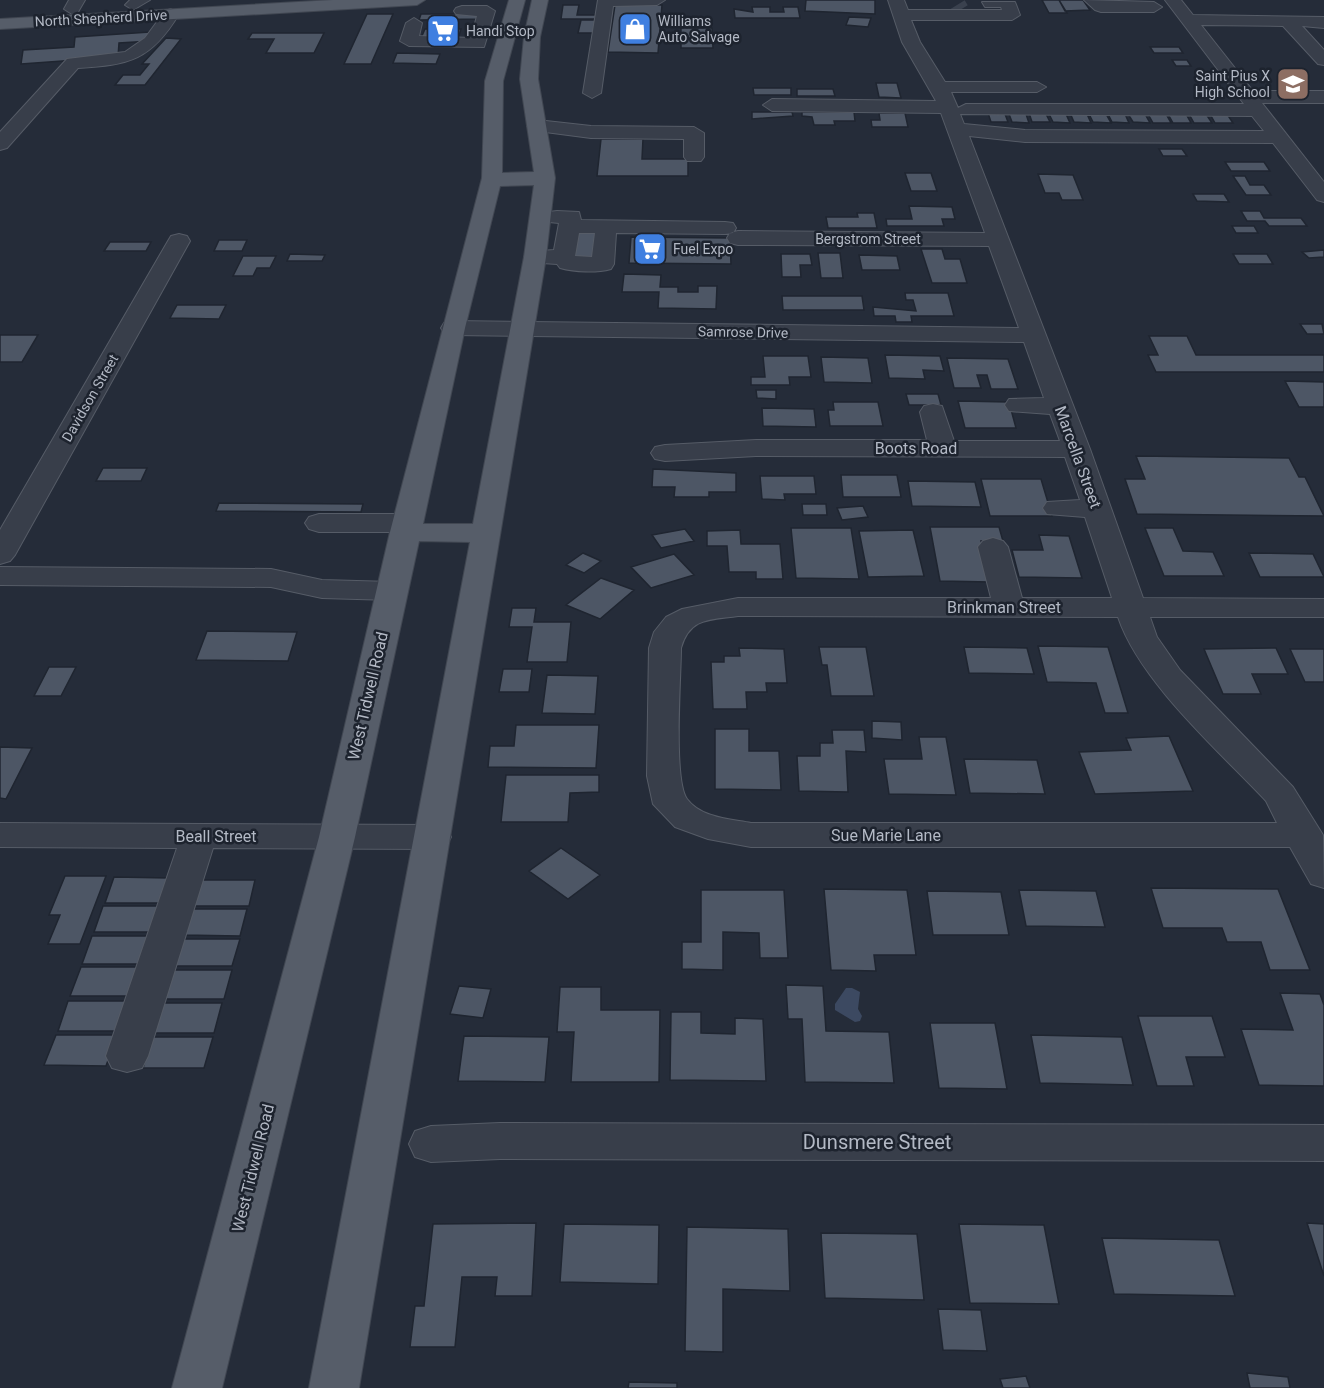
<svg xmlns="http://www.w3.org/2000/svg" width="1324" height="1388" font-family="Roboto,sans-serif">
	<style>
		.water { fill: #3c4961 }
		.building { fill: #4d5665; stroke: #1f2530; stroke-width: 1.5 }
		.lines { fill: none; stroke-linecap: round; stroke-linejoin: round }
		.minor-tunnel { stroke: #3a414e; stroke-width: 18; stroke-dasharray: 18 9; stroke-linecap: butt }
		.minor-casing { stroke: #565c67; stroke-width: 2 }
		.major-casing { stroke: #414752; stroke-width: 2 }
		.minor { fill: #383e4a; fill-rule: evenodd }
		.major { fill: #565d69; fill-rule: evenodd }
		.labels { text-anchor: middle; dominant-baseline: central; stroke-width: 5; stroke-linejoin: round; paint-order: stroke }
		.far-street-label { font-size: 14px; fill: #b3b9c5; stroke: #1d232e }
		.far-poi-label { font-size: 14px; fill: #b3b9c5; stroke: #1d232e; text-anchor: start }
		.street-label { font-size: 16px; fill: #b3b9c5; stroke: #1d232e }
		.near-street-label { font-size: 20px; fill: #b3b9c5; stroke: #1d232e }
	</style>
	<rect width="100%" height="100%" fill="#252c39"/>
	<path class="water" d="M846 988H852L860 992 858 1009 862 1016 860 1021 855 1022 835 1010V1004Z"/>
	<path class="building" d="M806 0H875V14L805 11Z
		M1042 0H1059L1067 13H1049Z
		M1059 0H1083L1090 10 1065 11Z
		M563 5H579L577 15H596L595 19H561Z
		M615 5H662L658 53 608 52Z
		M752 7H770V12H784L783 7H798L800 18H735L734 9 753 12Z
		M367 14H393L371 64H344Z
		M421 14H480L478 19 419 20Z
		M849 17 871 18 868 27 846 25Z
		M581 20H596L594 33H578Z
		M681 28H712L713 48H681Z
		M425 29H461L458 39 421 38Z
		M150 32 151 41 119 43 118 57 21 64 23 50 74 47 75 37Z
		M252 33H324L314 53H266L274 39H248Z
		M166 38 181 39 145 85H115L123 75H140L149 64H142Z
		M1150 47H1179L1183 53H1154Z
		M397 53 440 54 436 64 393 63Z
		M1172 60H1187L1191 66H1176Z
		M876 83H897L901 98 879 97Z
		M753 88H791V95H754Z
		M797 89H833L835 96H797Z
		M752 112H792L793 116 752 119Z
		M802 112H854L855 121H834L835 125H814L812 117 802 116Z
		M879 113H905L908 127H872L871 120H880Z
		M988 113 1005 114 1008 122H991Z
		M1029 113 1046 114 1050 122H1032Z
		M1070 113 1087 114 1091 123 1074 122Z
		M1009 114H1026L1029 123 1012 122Z
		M1049 114H1066L1070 123 1053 122Z
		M1089 114H1106L1111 123 1093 122Z
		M1108 114H1125L1129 123 1112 122Z
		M1128 114H1145L1150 123 1133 122Z
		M1148 114H1166L1171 123H1153Z
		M1168 114H1186L1191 123H1173Z
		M1189 114H1206L1212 123H1194Z
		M1210 114H1227L1233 123H1215Z
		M601 139H643L642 159H688V176H597Z
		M1159 149H1182L1187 156H1163Z
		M1225 162H1264L1270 171H1231Z
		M905 173H931L937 191H911Z
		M1038 174 1073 175 1083 200H1062L1059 193H1045Z
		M1233 176H1245L1250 185H1264L1271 195H1246Z
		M1193 194H1224L1229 202 1197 201Z
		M909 206 952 207 955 219H942L944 226H887L886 219H912Z
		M1241 211H1260L1264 218H1301L1307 226H1269L1265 221H1247Z
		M857 213H874L877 228H828L826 217H858Z
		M1232 226H1254L1258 233H1236Z
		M577 232 596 233 593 263H573Z
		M631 237 730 238 731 264 629 263Z
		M219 240H247L242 251H214Z
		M110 242H151L146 251H104Z
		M921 249H942L945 259H960L967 283H932Z
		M1324 250V257L1309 258 1302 252Z
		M818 253H840L843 278H821Z
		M290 254 325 255 322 261H287Z
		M781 254H810L812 265H800L801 277H782Z
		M1233 254H1267L1273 264H1239Z
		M859 255 897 256 900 270H862Z
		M243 256H276L270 268H257L253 276H233Z
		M624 274 661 275 660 287H678V292H698V286H717L716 309 658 308 659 292H622Z
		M905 293H948L954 316H911L912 322H896L895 316H874L873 307 916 311 913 300H906Z
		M782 296H862L864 310H783Z
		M177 305H226L219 319 170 318Z
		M1300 324H1322L1324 334H1307Z
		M0 335H38L22 362H0Z
		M1149 336H1187L1196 355H1324V372H1156L1148 355H1158Z
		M885 355 940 356 944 371 923 370 925 379 889 378Z
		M763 356H808L811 377H789L790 385H751V377H765Z
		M821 357 868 358 872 383 824 382Z
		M947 358 1008 359 1018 389H991L987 375H977L981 388H954Z
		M1285 381 1324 382V407H1299Z
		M756 390H776V399L757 398Z
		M906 394H938L941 405H909Z
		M958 401 1009 402 1016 428H965Z
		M833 402H878L883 426H830L828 410H834Z
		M762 408 814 409 816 427 763 426Z
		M1136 456 1289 458 1299 477H1305L1324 516 1137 514 1125 479H1145Z
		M103 468H147L141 481H96Z
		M653 469 736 473V492H709V497H674L675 487H652Z
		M841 475H897L901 497H843Z
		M760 476H814L816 494H784L785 500 762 499Z
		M981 479H1041L1052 516H990Z
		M908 481 975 482 981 507 912 506Z
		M219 503 363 504 361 512 216 511Z
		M802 504H826L827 515H803Z
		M863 506 868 517 842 520 837 508Z
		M930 527H999L1003 541H981L991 582 940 581Z
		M791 528H851L859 579 796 578Z
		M1145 528H1173L1183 551 1213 552 1224 576H1164Z
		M685 529 694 541 661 548 652 535Z
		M740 530 741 544H780L783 579H756V572H729L727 546H707V531Z
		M913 530 924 576 868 577 859 531Z
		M1039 535 1069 536 1082 578 1019 577 1012 550H1043Z
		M583 553 601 561 584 573 566 565Z
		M1249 553 1313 554 1324 577H1260Z
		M674 554 694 575 651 588 631 567Z
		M601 578 634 590 600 619 566 605Z
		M512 608H536L534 622H571L567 662H527L532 627H509Z
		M207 631 297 632 288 661 196 660Z
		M1038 646 1108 647 1128 713H1105L1096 683 1047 682Z
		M819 647H866L874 696H831L827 665H822Z
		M964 647 1027 648 1034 674 969 673Z
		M739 648 784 649 787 683H766L767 692H746L747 709H713L711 662H724V656H740Z
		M1276 648 1288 674H1252L1261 694H1223L1204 649Z
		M1290 649H1324V682H1305Z
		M49 667H76L61 696H34Z
		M503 669H532L529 692H499Z
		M547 675 598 676 595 714 542 713Z
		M872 721 901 722 902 740 872 738Z
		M516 725H599L596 768 488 767 490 746H514Z
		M715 729H749V751H779L781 790 715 789Z
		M832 730H864L866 752 846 751 848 792 799 791 797 756H820V743H833Z
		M1169 736 1193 791 1095 794 1079 752 1131 750 1126 738Z
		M919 737H946L956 795 889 794 884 759H922Z
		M0 747 32 748 6 799 0 798Z
		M964 759 1037 760 1045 794 970 793Z
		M506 775H599V792L570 793 568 822H501Z
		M561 848 600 875 568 899 529 871Z
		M65 876H106L80 944H48L60 915H49Z
		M114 877 169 878 161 903H105Z
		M200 880H255L249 906H192Z
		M1151 888 1278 889 1310 970H1270L1261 942H1227L1222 928H1163Z
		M824 889 907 890 916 955H874L876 971 831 970Z
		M701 890H784L788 958H760L759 933 723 932V970L682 969V942H701Z
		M1019 890 1096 891 1105 927 1026 926Z
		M927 891 1001 892 1009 935H933Z
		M103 906H160L151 932H94Z
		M191 909H247L240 936 183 935Z
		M92 936H149L141 964H82Z
		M183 939H240L232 966H174Z
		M81 967H139L130 996H70Z
		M173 970H232L224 999H164Z
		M786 985 823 986 826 1031 889 1032 894 1083 805 1082 802 1019H788Z
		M459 986 491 989 483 1018 450 1014Z
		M560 987H601V1010H660L659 1082H571L574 1032H557Z
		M1280 993 1320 994 1324 1005V1086L1259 1085 1241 1029 1293 1030Z
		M68 1001H128L118 1031H58Z
		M163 1003H222L214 1033H153Z
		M671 1012H701V1033L735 1034V1018L763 1019 766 1081 670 1080Z
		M1138 1016H1212L1225 1057H1186L1194 1086H1157Z
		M930 1023H995L1007 1089 939 1088Z
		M56 1035H117L106 1066 44 1065Z
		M1031 1035 1122 1037 1133 1085 1040 1083Z
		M464 1036 549 1037 545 1082 458 1081Z
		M152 1037H213L204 1068H143Z
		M536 1223 532 1296H495L497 1277H462L455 1347H410L415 1306H424L433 1224Z
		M1307 1223 1324 1224V1276Z
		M564 1224 659 1225 658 1284 560 1282Z
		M959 1224 1044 1225 1059 1304 970 1303Z
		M687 1227 788 1229 790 1291 723 1289V1352L685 1351Z
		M821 1233 917 1234 924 1300 825 1298Z
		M1102 1238 1219 1240 1235 1296 1114 1294Z
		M938 1309 981 1310 987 1351 943 1350Z
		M1247 1373 1288 1377 1290 1388H1250Z
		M1026 1376 1030 1388H1003L1000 1379Z
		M629 1382 677 1383V1388H628Z"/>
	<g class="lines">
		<path class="minor-tunnel" d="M957 5 960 10"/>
		<defs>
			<path id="minor" d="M69 0H85L78 12 72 14 64 9Z
				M130 0H150L133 10 125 5Z
				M598 0H665L657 5 613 6 601 93 592 98 583 93Z
				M888 0H904L908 10H1002L1001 7H985L982 2H1015L1020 15 1012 20H911L920 42 945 82H1037L1046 87 1037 92H951L958 108 966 104H1244L1165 0H1181L1193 15 1324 17V28L1302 26 1324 50V65L1318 64 1283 26 1201 25 1253 91H1324V103H1262L1324 182V202L1317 200 1273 143 1025 142 969 136 1090 449 1143 598 1324 599V617H1150L1157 637 1180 670 1293 787 1323 835 1324 888 1311 884 1290 847H751L708 839 675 827 653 804 647 776 649 648 654 632 666 617 682 609 738 598H991L978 547 983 541 993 538 1003 541 1008 547 1022 598H1112L1085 517 1047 514 1043 508 1047 502 1080 500 1065 457 756 456 665 461 655 459 651 453 655 447 665 445 756 440H927L920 412 924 406 933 404 942 406 954 441H1060L1050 414 1009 411 1005 405 1009 399 1044 398 1024 342 453 335 444 333 441 328 444 323 453 321 1019 328 989 246 738 245 730 243 727 238 730 233 738 231 985 233 941 113 772 111 763 105 772 99 936 101 902 42ZM960 114 1252 116 1264 131 1025 130 964 124ZM738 616 1118 617C1140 682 1219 751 1266 801L1277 823H751C731 819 701 818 687 799 673 780 681 676 681 648 690 617 710 620 738 616Z
				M1084 0 1154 2 1162 7 1154 12H1101L1095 10Z
				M462 6H487L495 11 484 47 409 46 400 41 406 23 414 18 422 23 419 36 471 38 477 16 456 14 454 11 456 8Z
				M171 9 179 14C151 60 130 65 78 68L7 148 0 150V132L67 59 125 52 145 38 165 11Z
				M537 120 591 126 694 127 704 133V157L701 161H687L684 157V139L591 138 530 130 527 126Z
				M557 211 579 212 581 220 725 222 733 223 736 228 733 233 725 234 616 233 614 264 611 269C596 273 575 272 560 268L557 264 527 262 524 257 527 252 554 250 559 223 549 222 546 217 549 212ZM579 233H595L592 257 575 256Z
				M179 234 187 236 190 241 15 555 10 561 0 564V530L168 241 171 236Z
				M319 514H407L417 517 421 523 417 529 407 532H319L309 529 305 523 309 517Z
				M0 567 271 569 322 580 392 582 403 585 407 591 403 597 392 600 322 598 271 587 0 585Z
				M0 823 433 825 446 828 451 837 446 846 433 849 213 848 148 1056 142 1068 127 1072 112 1068 106 1056 177 848 0 847Z
				M500 1123 1324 1125V1161L500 1159 431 1162 415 1157 409 1144 415 1131 431 1126Z"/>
			<path id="major" d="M333 0H425L417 5 0 29V19Z
				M509 0H525L503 81 502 173 534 172 520 79 524 37 532 0H548L540 37 538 79 555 178 546 257 359 1388H309L470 542 419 541 355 837 222 1388H172L319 837 390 532 482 178 485 81ZM534 185 524 257 473 524H423L465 328 500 186Z"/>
		</defs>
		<use href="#minor" class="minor-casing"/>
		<use href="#major" class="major-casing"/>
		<use href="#minor" class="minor"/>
		<use href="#major" class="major"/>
	</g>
	<defs>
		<symbol id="shop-square" viewBox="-11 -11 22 22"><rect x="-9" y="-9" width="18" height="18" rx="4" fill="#3f7fe0" stroke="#1d232e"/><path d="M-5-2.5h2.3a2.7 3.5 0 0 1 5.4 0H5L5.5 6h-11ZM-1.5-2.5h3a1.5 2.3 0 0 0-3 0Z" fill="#fff"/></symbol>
		<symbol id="supermarket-square" viewBox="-11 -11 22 22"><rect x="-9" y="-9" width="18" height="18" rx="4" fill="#3f7fe0" stroke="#1d232e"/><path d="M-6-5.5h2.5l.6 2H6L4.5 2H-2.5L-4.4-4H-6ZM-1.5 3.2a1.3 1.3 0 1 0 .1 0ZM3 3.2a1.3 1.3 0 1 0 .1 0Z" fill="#fff"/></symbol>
		<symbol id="school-square" viewBox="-11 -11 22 22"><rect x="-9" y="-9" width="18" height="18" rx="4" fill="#8d6e63" stroke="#1d232e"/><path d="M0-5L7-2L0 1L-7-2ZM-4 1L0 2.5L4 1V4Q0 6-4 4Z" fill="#fff"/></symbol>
	</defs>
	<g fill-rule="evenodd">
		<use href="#shop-square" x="616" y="10" width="38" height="38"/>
		<use href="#supermarket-square" x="424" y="12" width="38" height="38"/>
		<use href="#school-square" x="1274" y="65" width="38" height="38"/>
		<use href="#supermarket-square" x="631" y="230" width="38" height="38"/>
	</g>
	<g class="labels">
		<g class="far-street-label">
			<text transform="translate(101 18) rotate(-3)">North Shepherd Drive</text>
			<text x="868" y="239">Bergstrom Street</text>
			<text transform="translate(743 332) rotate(1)">Samrose Drive</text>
			<text transform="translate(90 398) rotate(-60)">Davidson Street</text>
		</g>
		<g class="far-poi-label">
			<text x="658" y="21">Williams<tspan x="658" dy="16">Auto Salvage</tspan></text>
			<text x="466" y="31">Handi Stop</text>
			<text x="1270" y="76" text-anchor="end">Saint Pius X<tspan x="1270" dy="16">High School</tspan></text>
			<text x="673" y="249">Fuel Expo</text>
		</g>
		<g class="street-label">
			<text x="916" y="448">Boots Road</text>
			<text transform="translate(1078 457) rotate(70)">Marcella Street</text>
			<text x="1004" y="607">Brinkman Street</text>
			<text transform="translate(368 696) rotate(-77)">West Tidwell Road</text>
			<text x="886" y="835">Sue Marie Lane</text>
			<text x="216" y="836">Beall Street</text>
			<text transform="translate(253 1168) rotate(-76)">West Tidwell Road</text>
		</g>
		<g class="near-street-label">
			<text x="877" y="1142">Dunsmere Street</text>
		</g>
	</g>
</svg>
